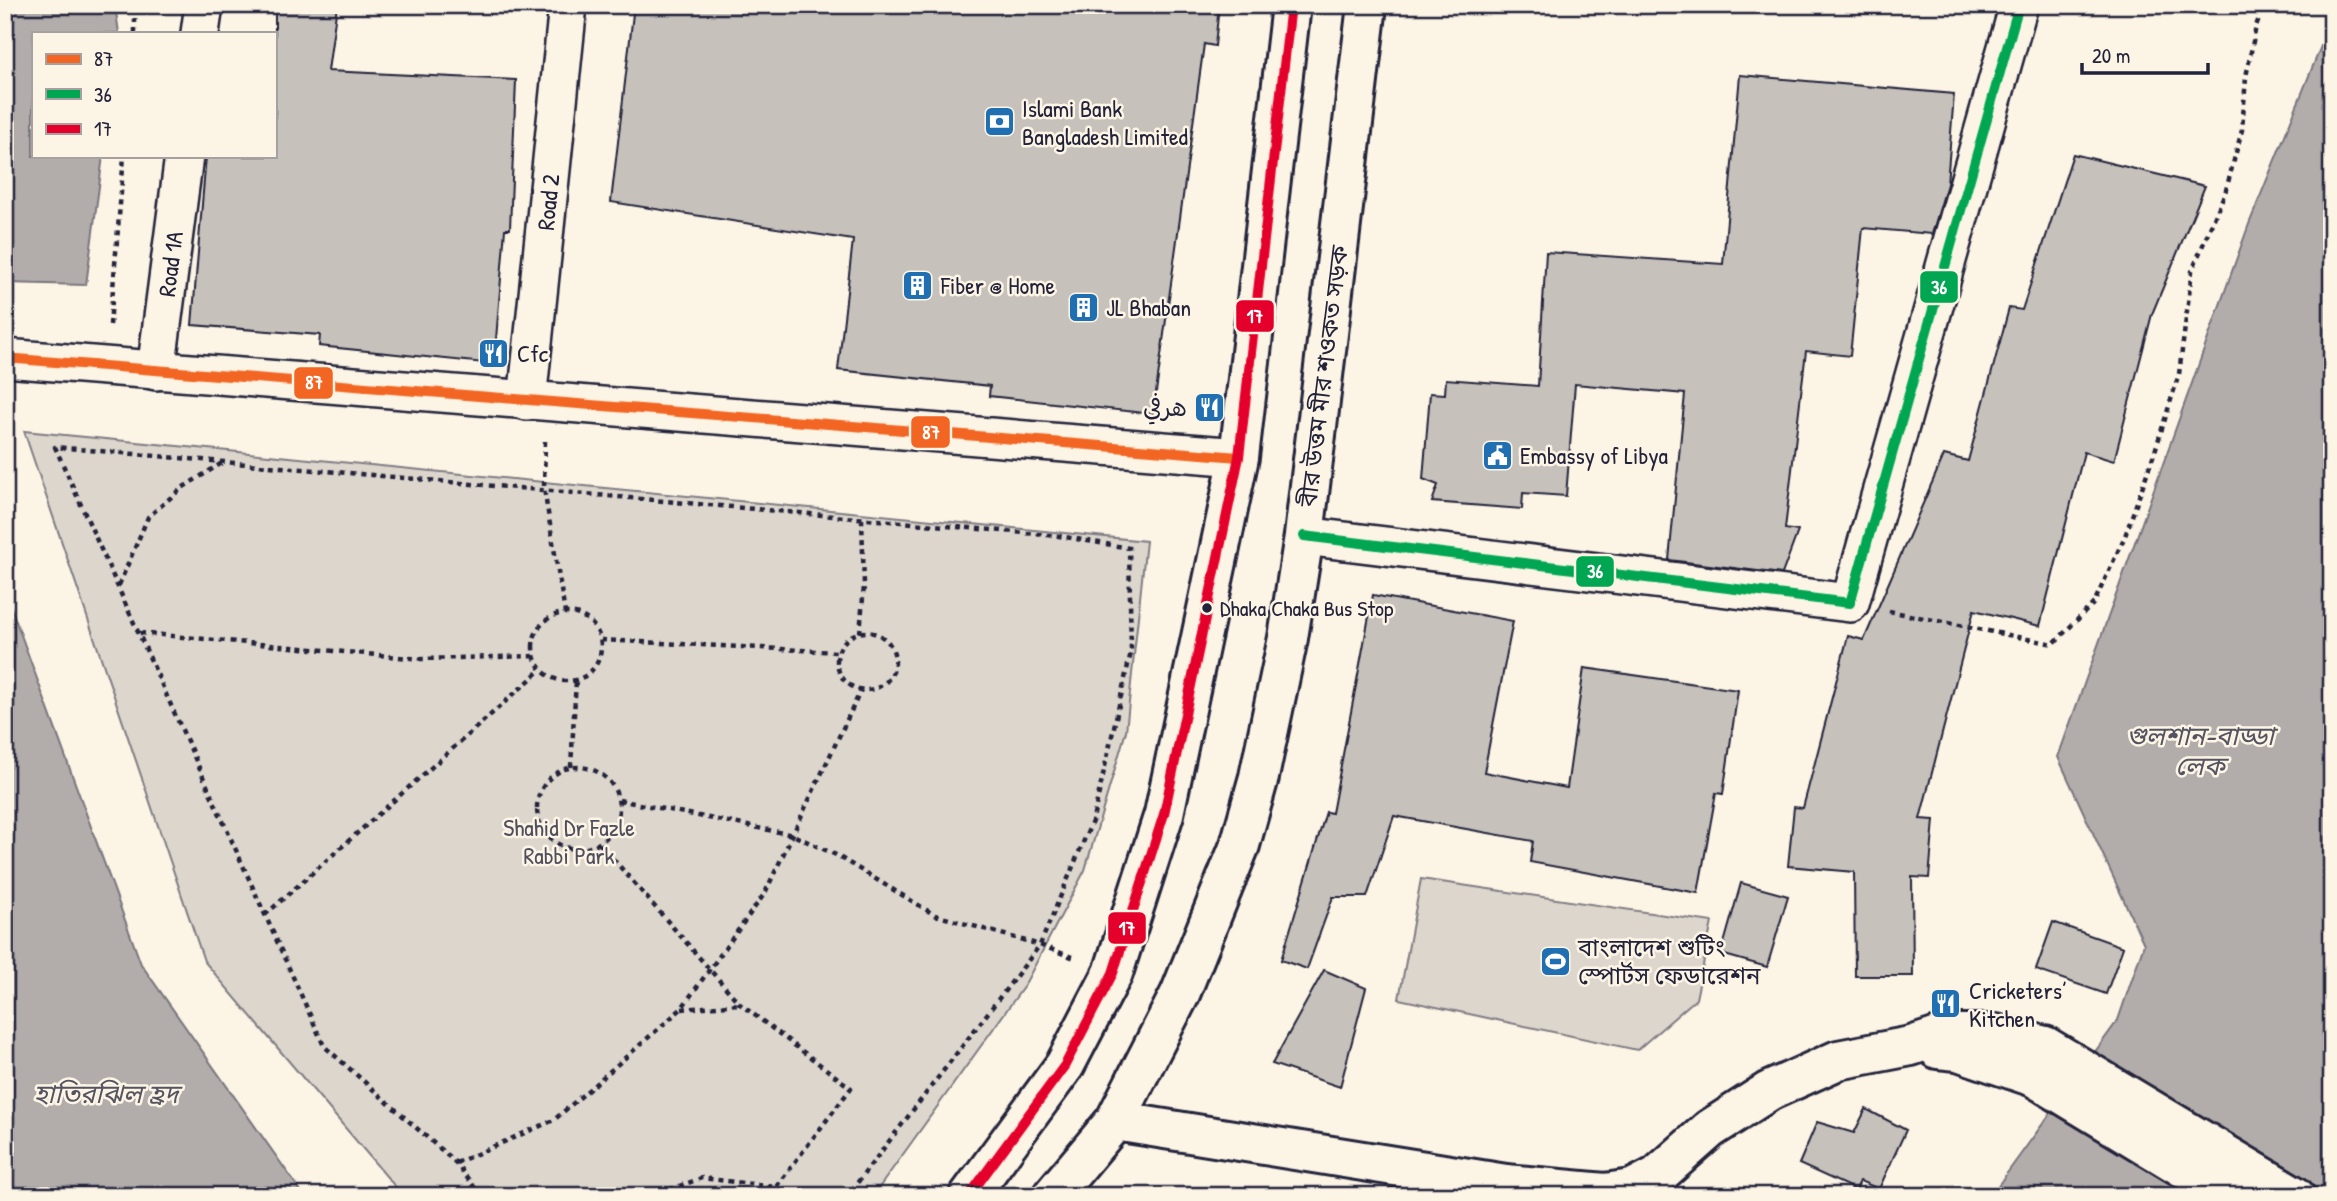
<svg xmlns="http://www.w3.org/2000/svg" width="2337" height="1201" font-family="'Patrick Hand','Playpen Sans Arabic','Noto Sans Bengali',sans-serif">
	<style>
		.green { fill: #dcd6cc; stroke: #7f7c84; stroke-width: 2 }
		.water { fill: #b2adab; stroke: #78757e; stroke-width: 2 }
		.building { fill: #c6c1bb; stroke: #22223b; stroke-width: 2 }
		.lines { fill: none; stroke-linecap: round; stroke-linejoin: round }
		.minor-casing { stroke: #22223b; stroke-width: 42 }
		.tertiary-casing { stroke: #22223b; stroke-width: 44 }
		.secondary-casing { stroke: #22223b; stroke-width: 44 }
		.path { stroke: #22223b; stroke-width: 4.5; stroke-dasharray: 5 5; stroke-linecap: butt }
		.minor { stroke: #fcf5e5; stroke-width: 37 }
		.tertiary { stroke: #fcf5e5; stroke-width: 38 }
		.secondary { stroke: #fcf5e5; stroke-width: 38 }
		.bus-1-casing { stroke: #fcf5e5; stroke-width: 16 }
		.bus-2-casing { stroke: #fcf5e5; stroke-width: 16 }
		.bus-3-casing { stroke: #fcf5e5; stroke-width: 16 }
		.bus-1 { stroke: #f26522; stroke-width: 10 }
		.bus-2 { stroke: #00a651; stroke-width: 10 }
		.bus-3 { stroke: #e4002b; stroke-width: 10 }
		.bus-dot { fill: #22223b; stroke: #fcf5e5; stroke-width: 2.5 }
		.labels { text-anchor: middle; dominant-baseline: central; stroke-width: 5; stroke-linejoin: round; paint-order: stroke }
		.bus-label { font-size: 22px; fill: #22223b; stroke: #fcf5e5; text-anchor: start }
		.poi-label { font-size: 24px; fill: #22223b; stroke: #fcf5e5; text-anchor: start }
		.street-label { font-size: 24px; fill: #22223b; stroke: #fcf5e5 }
		.park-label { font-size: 24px; fill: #504f5f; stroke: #fcf5e5 }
		.water-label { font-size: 26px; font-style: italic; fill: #545362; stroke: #fcf5e5 }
		.line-badge { stroke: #fcf5e5; stroke-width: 2.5 }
		.badge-label { font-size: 19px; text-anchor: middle; font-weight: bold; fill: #fff }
	</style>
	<rect width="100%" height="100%" fill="#fcf5e5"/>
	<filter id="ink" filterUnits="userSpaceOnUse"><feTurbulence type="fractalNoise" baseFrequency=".0143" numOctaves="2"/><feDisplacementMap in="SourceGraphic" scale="14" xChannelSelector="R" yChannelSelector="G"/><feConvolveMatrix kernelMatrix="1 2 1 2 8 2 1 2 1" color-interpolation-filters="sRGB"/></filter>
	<g filter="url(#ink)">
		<path class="green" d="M24 431 1146 541 1126 731 1085 870 1024 986 873 1196H403L204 961Z
			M1421 879 1712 922 1696 999 1637 1050 1399 999Z"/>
		<path class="water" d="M5 5H115L119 33H33V156H103L86 285 5 283Z
			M2332 19V1196H1997V1187L2118 1020 2144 944 2058 757 2249 224Z
			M5 591 141 964 304 1196H21L5 1177Z"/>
		<path class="building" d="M275 5H337L328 71 516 80 510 229H505L494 364 319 346 320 335 192 325 206 156H275Z
			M634 5H1219L1215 46 1204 44 1153 414 989 396 990 386 838 370 853 240 611 202Z
			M1740 75 1954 94 1947 184 1932 234 1863 228 1850 356 1806 351 1785 529 1798 531 1782 574 1669 560 1685 394 1575 384 1566 496 1523 493 1522 509 1432 502 1438 485 1423 479 1430 393 1445 394 1446 379 1538 386 1546 252 1723 264Z
			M2073 154 2205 186 2152 314 2114 461 2084 452 2040 626 1974 610 1920 819 1934 820 1929 878 1912 877 1913 976H1855L1854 872 1788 866 1794 807 1803 808 1848 636 1864 640 1944 455 1968 461 2009 308 2022 310Z
			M1373 595 1513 621 1484 772 1567 788 1584 668 1738 690 1723 794 1716 793 1698 893 1530 862 1533 841 1394 816 1367 897H1333L1307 969 1281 960 1326 812 1332 813Z
			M1741 883 1788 896 1767 967 1721 954Z
			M2053 922 2123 947 2106 994 2036 970Z
			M1324 970 1366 988 1340 1087 1272 1064Z
			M1866 1109 1906 1130 1879 1189 1860 1181 1856 1190 1799 1164 1817 1122 1854 1133Z"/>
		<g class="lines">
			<defs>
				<g id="minor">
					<path d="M200 33 204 5"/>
					<path d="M5 358 1239 457"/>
					<path id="s1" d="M156 371 184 156"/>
					<path id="s2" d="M527 401 568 5"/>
					<path d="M1304 536 1850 603 2019 5"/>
				</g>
				<path id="tertiary" d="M1938 1049 1958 1051 2034 1077 2230 1196
					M1115 1121 1506 1184 1605 1193 1632 1189 1657 1176 1710 1129 1769 1091 1838 1060 1911 1046 1947 1034H1996L2045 1046 2295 1196"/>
				<path id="secondary" d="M969 1196 1065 1065 1113 973 1164 814 1239 457 1291 5
					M1052 1196 1115 1121 1180 994 1240 845 1259 777 1288 638 1304 536 1367 5"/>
			</defs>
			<use href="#minor" class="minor-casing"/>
			<use href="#tertiary" class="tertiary-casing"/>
			<use href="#secondary" class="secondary-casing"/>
			<path class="path" d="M135 33V5
				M110 325 124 156
				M545 441 544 489 565 613
				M119 585 148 517 182 488 222 463
				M1889 611 2053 644 2094 603 2125 536 2156 448 2179 374 2192 271 2226 190 2242 130 2246 77 2256 26 2264 5
				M533 647a34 34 0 1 1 68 0a34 34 0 1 1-68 0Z
				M837 661a29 29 0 1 1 58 0a29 29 0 1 1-58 0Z
				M140 633 421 659 534 656
				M860 633 864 586 862 519
				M601 640 838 652
				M537 808a41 41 0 1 1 82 0a41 41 0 1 1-82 0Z
				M571 767 576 680
				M619 800 793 835 836 855 935 915 1040 945 1077 959
				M600 844 740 1004 851 1088 776 1187 702 1178 651 1196
				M265 915 541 670
				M682 1009 739 1004
				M456 1163 554 1120 681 1009 765 893 861 690
				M481 1196 456 1163 324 1046 55 447 1059 536 1129 548 1131 652 1093 819 1040 945 847 1196"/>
			<use href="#minor" class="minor"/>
			<use href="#tertiary" class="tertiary"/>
			<use href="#secondary" class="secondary"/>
			<defs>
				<path id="bus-1" d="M5 358 1239 457"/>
				<path id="bus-2" d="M1304 536 1850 603 2019 5"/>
				<path id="bus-3" d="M969 1196 1065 1065 1113 973 1164 814 1239 457 1291 5"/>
			</defs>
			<use href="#bus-1" class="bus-1-casing"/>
			<use href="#bus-2" class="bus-2-casing"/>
			<use href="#bus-3" class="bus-3-casing"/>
			<use href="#bus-1" class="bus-1"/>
			<use href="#bus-2" class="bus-2"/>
			<use href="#bus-3" class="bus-3"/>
		</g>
	</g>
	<defs>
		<symbol id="bank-square" viewBox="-11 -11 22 22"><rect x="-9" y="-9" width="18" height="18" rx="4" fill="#1f6fb2" stroke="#fcf5e5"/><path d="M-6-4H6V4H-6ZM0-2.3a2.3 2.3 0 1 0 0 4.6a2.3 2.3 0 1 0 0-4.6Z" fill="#fff"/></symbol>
		<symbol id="building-square" viewBox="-11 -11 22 22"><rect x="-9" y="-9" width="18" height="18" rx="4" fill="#1f6fb2" stroke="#fcf5e5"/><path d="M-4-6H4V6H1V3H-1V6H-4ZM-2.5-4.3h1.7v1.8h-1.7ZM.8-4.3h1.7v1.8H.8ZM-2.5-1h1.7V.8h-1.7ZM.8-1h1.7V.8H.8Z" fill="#fff"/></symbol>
		<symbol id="restaurant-square" viewBox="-11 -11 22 22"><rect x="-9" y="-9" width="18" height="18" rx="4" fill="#1f6fb2" stroke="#fcf5e5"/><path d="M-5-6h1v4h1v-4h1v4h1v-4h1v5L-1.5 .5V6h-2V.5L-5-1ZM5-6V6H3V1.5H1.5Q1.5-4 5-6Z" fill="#fff"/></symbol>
		<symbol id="civic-square" viewBox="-11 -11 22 22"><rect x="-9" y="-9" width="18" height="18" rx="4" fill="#1f6fb2" stroke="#fcf5e5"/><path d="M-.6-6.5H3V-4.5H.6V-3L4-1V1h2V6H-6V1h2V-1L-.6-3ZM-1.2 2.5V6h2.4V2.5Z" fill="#fff"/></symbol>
		<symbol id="stadium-square" viewBox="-11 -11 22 22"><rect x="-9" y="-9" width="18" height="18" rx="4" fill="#1f6fb2" stroke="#fcf5e5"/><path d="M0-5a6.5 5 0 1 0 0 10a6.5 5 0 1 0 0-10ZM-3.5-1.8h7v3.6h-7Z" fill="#fff"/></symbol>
	</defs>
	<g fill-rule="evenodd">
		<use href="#bank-square" x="982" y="104" width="35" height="35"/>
		<use href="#building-square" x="900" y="268" width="35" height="35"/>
		<use href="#building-square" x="1066" y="290" width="35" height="35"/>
		<use href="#restaurant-square" x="476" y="336" width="35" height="35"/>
		<use href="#restaurant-square" x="1192" y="390" width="35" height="35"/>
		<use href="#civic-square" x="1480" y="438" width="35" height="35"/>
		<use href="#stadium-square" x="1538" y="944" width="35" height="35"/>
		<use href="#restaurant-square" x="1928" y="986" width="35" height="35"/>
	</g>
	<circle class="bus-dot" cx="1207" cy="608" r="6"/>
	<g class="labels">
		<g class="bus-label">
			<text x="1220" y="608">Dhaka Chaka Bus Stop</text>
		</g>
		<g class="poi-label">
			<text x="1022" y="108">Islami Bank<tspan x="1022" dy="28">Bangladesh Limited</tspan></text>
			<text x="941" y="285">Fiber @ Home</text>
			<text x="1106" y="307">JL Bhaban</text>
			<text x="517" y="353">Cfc</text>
			<text x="1187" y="407" text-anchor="end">هرفي</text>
			<text x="1520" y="455">Embassy of Libya</text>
			<text x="1578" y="947">বাংলাদেশ শুটিং<tspan x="1578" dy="28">স্পোর্টস ফেডারেশন</tspan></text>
			<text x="1969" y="990">Cricketers’<tspan x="1969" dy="28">Kitchen</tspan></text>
		</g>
		<g class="street-label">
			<text stroke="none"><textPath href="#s2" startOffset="200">Road 2</textPath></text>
			<text stroke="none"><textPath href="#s1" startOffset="108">Road 1A</textPath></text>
			<text transform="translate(1323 376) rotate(-83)">বীর উত্তম মীর শওকত সড়ক</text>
		</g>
		<g class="park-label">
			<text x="569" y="827">Shahid Dr Fazle<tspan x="569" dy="28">Rabbi Park</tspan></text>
		</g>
		<g class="water-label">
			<text x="2200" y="735">গুলশান-বাড্ডা<tspan x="2200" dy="30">লেক</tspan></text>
			<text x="106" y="1093">হাতিরঝিল হ্রদ</text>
		</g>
	</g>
	<g class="line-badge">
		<rect x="1919" y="270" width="40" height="34" rx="7" fill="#00a651"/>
		<rect x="1235" y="299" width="40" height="34" rx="7" fill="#e4002b"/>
		<rect x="293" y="366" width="41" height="34" rx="7" fill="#f26522"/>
		<rect x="910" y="415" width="41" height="34" rx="7" fill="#f26522"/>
		<rect x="1575" y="555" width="40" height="33" rx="7" fill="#00a651"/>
		<rect x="1107" y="911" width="40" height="34" rx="7" fill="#e4002b"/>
	</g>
	<g class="badge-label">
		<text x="1939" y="294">36</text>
		<text x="1255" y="323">17</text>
		<text x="314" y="389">87</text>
		<text x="931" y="439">87</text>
		<text x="1595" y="578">36</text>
		<text x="1127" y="935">17</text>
	</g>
	<rect width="2337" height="1201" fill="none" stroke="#fcf5e5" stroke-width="28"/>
	<rect x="14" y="14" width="2309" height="1173" fill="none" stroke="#22223b" stroke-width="2.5" filter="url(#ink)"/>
	<rect x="32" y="32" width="245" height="126" fill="#fcf5e5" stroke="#a5a1a1" stroke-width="2"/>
	<rect x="46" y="54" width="35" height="10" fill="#f26522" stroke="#a5a1a1" stroke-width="2"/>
	<text x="94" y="66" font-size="21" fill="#22223b">87</text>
	<rect x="46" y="89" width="35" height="10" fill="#00a651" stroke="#a5a1a1" stroke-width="2"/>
	<text x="94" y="102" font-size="21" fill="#22223b">36</text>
	<rect x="46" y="124" width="35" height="10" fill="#e4002b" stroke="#a5a1a1" stroke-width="2"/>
	<text x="94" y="136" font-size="21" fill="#22223b">17</text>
	<path d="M2082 63v10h126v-10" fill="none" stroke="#22223b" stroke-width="3.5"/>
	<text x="2092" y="63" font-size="21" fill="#22223b" stroke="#fcf5e5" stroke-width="5" paint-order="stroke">20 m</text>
</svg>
